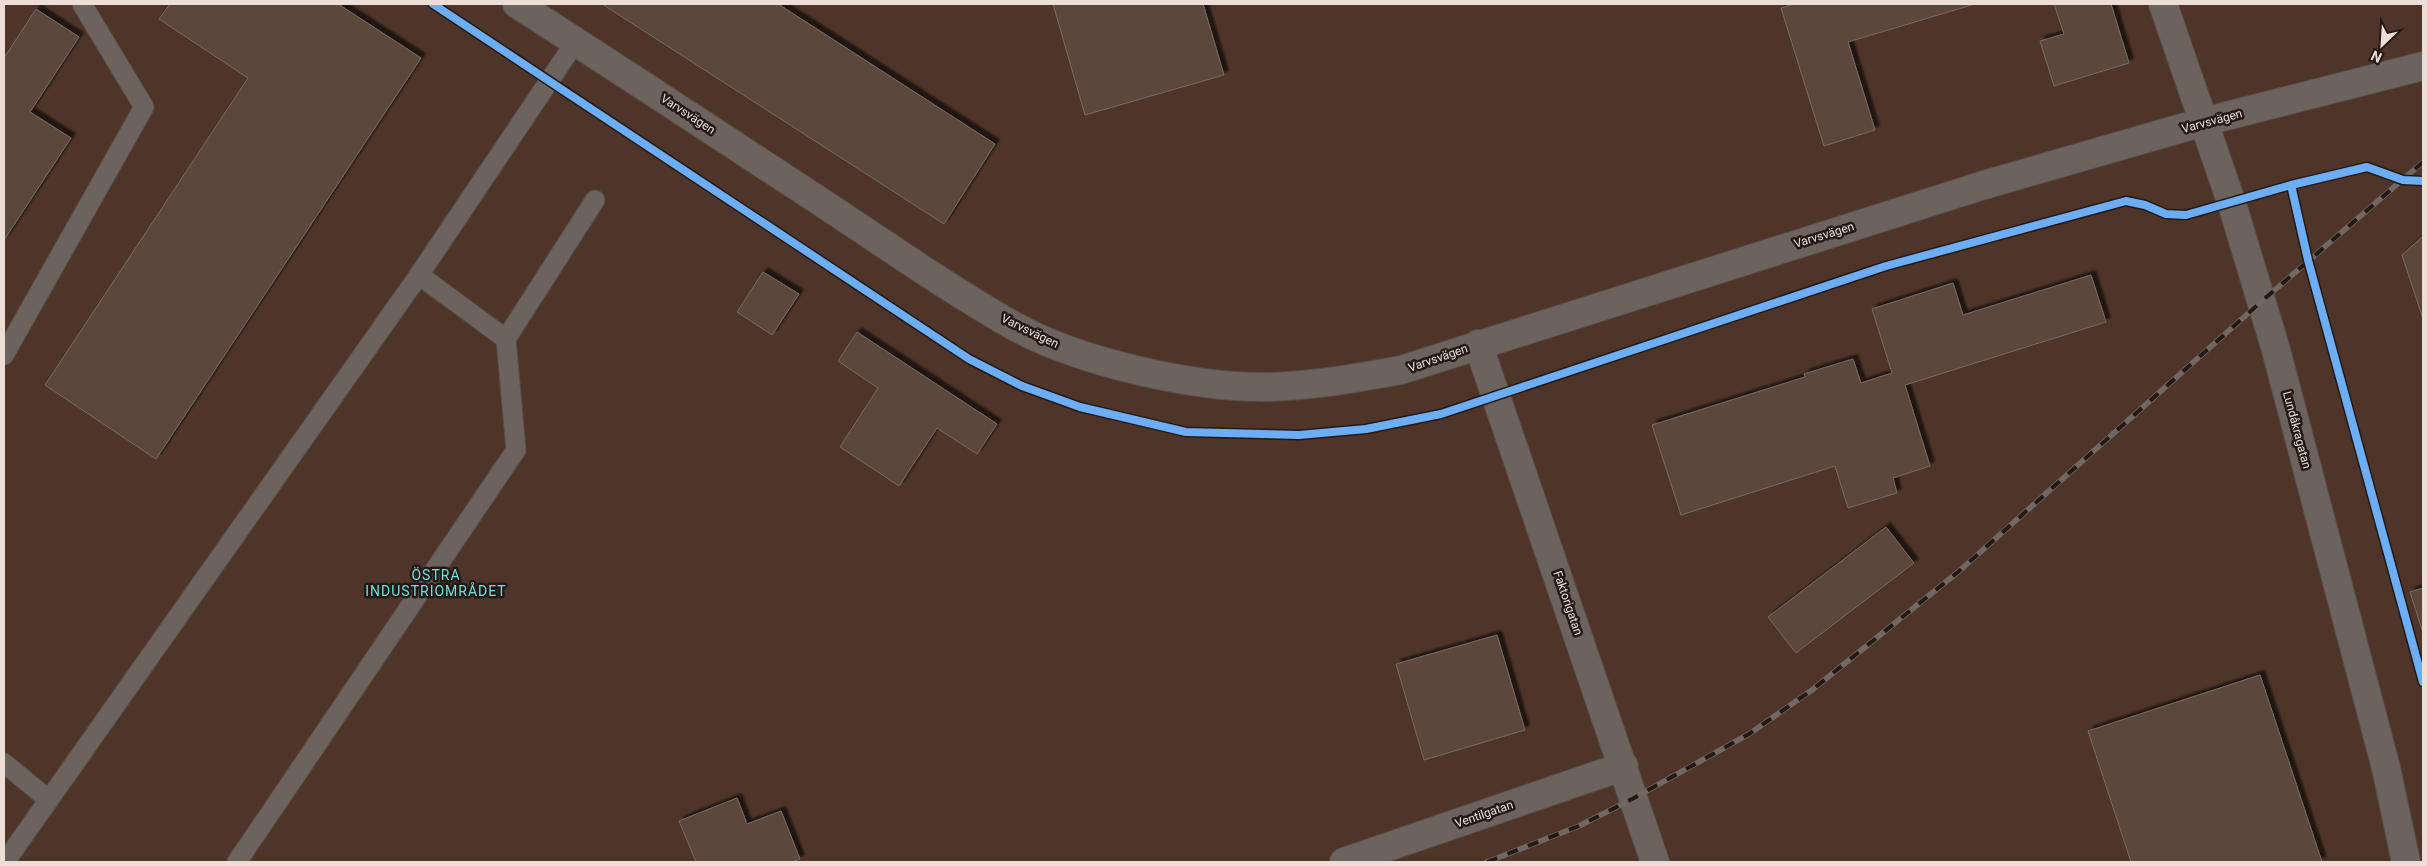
<svg xmlns="http://www.w3.org/2000/svg" width="2427" height="866" font-family="Roboto,sans-serif">
	<style>
		.built { fill: #4f3529 }
		.building { fill: #5b473c; stroke: #766b66; filter: url(#shadow) }
		.lines { fill: none; stroke-linecap: round; stroke-linejoin: round }
		.lane-casing { stroke: #584e48; stroke-width: 21 }
		.street-casing { stroke: #584e48; stroke-width: 30 }
		.lane { stroke: #6c625e; stroke-width: 19 }
		.street { stroke: #6c625e; stroke-width: 28 }
		.rail-casing { stroke: #716863; stroke-width: 5.5 }
		.rail { stroke: #241a15; stroke-width: 4; stroke-dasharray: 11; stroke-linecap: butt }
		.cycleway-casing { stroke: #241a15; stroke-width: 11 }
		.cycleway { stroke: #6dadf4; stroke-width: 8 }
		.labels { text-anchor: middle; dominant-baseline: central; stroke-width: 5; stroke-linejoin: round; paint-order: stroke }
		.street-label { font-size: 12px; fill: #ecded7; stroke: #241a15 }
		.neighbourhood-label { font-size: 14px; letter-spacing: 1px; fill: #73dfe3; stroke: #241a15 }
	</style>
	<defs>
		<filter id="shadow"><feDropShadow dx="4.5" dy="-4.5" stdDeviation="1" flood-color="#0009"/></filter>
	</defs>
	<rect width="100%" height="100%" fill="#3e322c"/>
	<path class="built" d="M4 4H2423V862H4Z"/>
	<path class="building" d="M170 4H338L421 58 156 459 45 385 248 78 159 19Z
		M602 4H778L995 144 944 224Z
		M1053 4H1203L1224 75 1085 115Z
		M1794 4H1975L1848 42 1875 130 1824 146 1781 8Z
		M2054 4H2111L2129 63 2054 86 2040 41 2064 34Z
		M36 9 79 37 30 112 71 138 4 240V58Z
		M2423 236V319L2402 255Z
		M763 272 799 294 772 335 737 312Z
		M2091 275 2106 322 1905 385 1930 466 1893 478 1897 493 1848 508 1835 466 1681 515 1652 425 1805 377 1804 374 1853 359 1861 383 1892 373 1872 309 1953 283 1963 315Z
		M857 332 997 424 977 454 937 428 899 486 840 447 878 388 838 361Z
		M1886 527 1914 563 1796 653 1768 617Z
		M2423 588V633L2410 592Z
		M1497 635 1525 730 1424 760 1396 664Z
		M2260 675 2322 862H2131L2088 731Z
		M737 798 747 824 781 811 800 859 792 862H696L679 821Z"/>
	<g class="lines">
		<defs>
			<path id="lane" d="M506 339 595 200
				M4 355 144 107 82 4
				M4 763 49 800
				M5 862 419 275 576 41
				M237 862 516 450 506 339 419 275"/>
			<path id="street" d="M517 4C619 69 720 136 821 202 885 244 947 288 1014 326 1079 362 1193 388 1268 387 1313 386 1357 378 1401 370L1984 185 2203 122 2423 66
				M2163 4 2232 204 2276 350 2386 768 2406 862
				M1478 344 1655 862
				M1344 862 1624 766"/>
		</defs>
		<use href="#lane" class="lane-casing"/>
		<use href="#street" class="street-casing"/>
		<use href="#lane" class="lane"/>
		<use href="#street" class="street"/>
		<defs>
			<path id="rail" d="M1487 862 1579 826 1634 798 1749 734 1812 690 1958 572 2262 301 2423 162"/>
		</defs>
		<use href="#rail" class="rail-casing"/>
		<use href="#rail" class="rail"/>
		<defs>
			<path id="cycleway" d="M433 4 969 359 1022 386 1080 407 1186 432 1299 435 1366 429 1441 414 1886 266 2126 201 2145 205 2166 214 2186 215 2291 185 2367 167 2403 180 2423 181
				M2291 185 2308 260 2423 682"/>
		</defs>
		<use href="#cycleway" class="cycleway-casing"/>
		<use href="#cycleway" class="cycleway"/>
	</g>
	<g class="labels">
		<g class="street-label">
			<text transform="translate(688 114) rotate(33)">Varvsvägen</text>
			<text transform="translate(2212 121) rotate(-15)">Varvsvägen</text>
			<text transform="translate(1824 235) rotate(-17)">Varvsvägen</text>
			<text transform="translate(1030 331) rotate(26)">Varvsvägen</text>
			<text transform="translate(1438 358) rotate(-19)">Varvsvägen</text>
			<text transform="translate(2297 430) rotate(75)">Lundåkragatan</text>
			<text transform="translate(1568 603) rotate(71)">Faktorigatan</text>
			<text transform="translate(1484 814) rotate(-19)">Ventilgatan</text>
		</g>
		<g class="neighbourhood-label">
			<text x="436" y="575">ÖSTRA<tspan x="436" dy="16">INDUSTRIOMRÅDET</tspan></text>
		</g>
	</g>
	<rect width="2427" height="866" fill="none" stroke="#ecded7" stroke-width="10"/>
	<g transform="translate(2382 45) rotate(205)" stroke="#241a15" stroke-width="4" paint-order="stroke">
	<path d="M0-4L9 19L0 12L-9 19Z" fill="#ecded7"/>
	<text y="-8" font-size="14" font-weight="bold" text-anchor="middle" fill="#ecded7">N</text>
	</g>
</svg>
